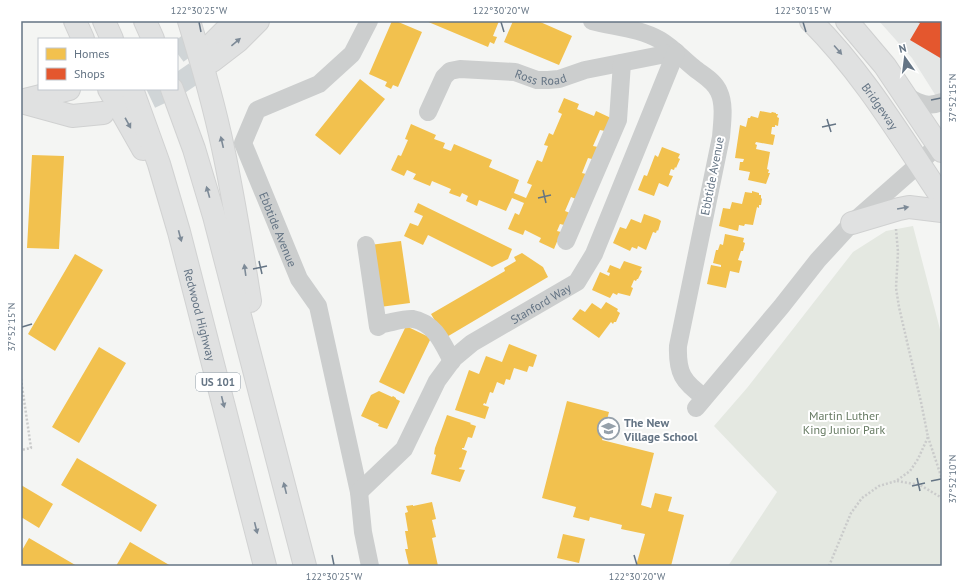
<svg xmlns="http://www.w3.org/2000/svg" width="963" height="587" font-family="'PT Sans',sans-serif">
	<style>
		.built { fill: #e4e6e5 }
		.green { fill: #e4e8e1 }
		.homes { fill: #f2c14e }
		.shops { fill: #e4572e }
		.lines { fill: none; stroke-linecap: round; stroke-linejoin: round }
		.major-tunnel { stroke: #d0d5d7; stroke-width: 22; stroke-dasharray: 22 11; stroke-linecap: butt }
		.major-casing { stroke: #d0d1d1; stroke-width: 24 }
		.highway-casing { stroke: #d1d2d2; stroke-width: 24 }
		.path { stroke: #cacbcb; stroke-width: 2.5; stroke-dasharray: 2 2; stroke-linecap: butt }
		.minor { stroke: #cccece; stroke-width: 18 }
		.major { stroke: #e0e1e1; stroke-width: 22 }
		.highway { stroke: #e0e1e1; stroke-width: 22 }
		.oneway { fill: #7d8a97 }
		.ticks { fill: none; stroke: #647484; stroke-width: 1.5 }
		.labels { text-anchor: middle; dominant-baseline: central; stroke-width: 4; stroke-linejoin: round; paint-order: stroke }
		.shield { fill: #fff; stroke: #929ea9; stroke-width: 1 }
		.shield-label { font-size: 11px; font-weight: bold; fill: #647484 }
		.street-label { font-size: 12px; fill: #647484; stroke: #fff }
		.park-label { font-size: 12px; fill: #677b63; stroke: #fff }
		.poi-label { font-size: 12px; font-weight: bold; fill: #647484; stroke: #fff; text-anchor: start }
		.neatline { fill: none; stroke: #647484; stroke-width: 1.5 }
		.ticks-label { font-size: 10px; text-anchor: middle; fill: #647484 }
	</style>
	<rect width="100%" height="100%" fill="#f4f5f3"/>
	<path class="built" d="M879 21H942V93L936 96 912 58Z"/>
	<path class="green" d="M913 226 942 337V566H728L777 492 714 426 747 388 853 252 886 231Z"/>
	<path class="homes" d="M392 21H396L422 32 398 87 393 85 391 89 385 86 387 82 369 74Z
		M426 21H499L493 36 497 37 494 44 490 42 488 47Z
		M513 21H538L572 36 559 65 504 42Z
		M360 79 385 99 340 155 315 135Z
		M564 98 579 104 577 109 594 116 596 111 611 118 605 131 600 130 593 146 598 147 592 159 588 158 582 173 586 174 576 199 571 197 565 211 570 213 564 225 560 224 557 231 561 232 554 249 539 242 541 238 525 230 523 235 508 229 515 213 519 215 524 203 512 198 506 211 479 200 477 206 466 201 468 196 462 193 460 197 449 193 451 189 432 181 430 186 413 179 416 174 407 170 404 176 391 170 398 155 401 156 408 140 405 139 411 124 436 135 434 139 445 143 443 148 451 151 454 144 492 160 489 167 519 180 514 193 526 198 532 185 527 183 537 160 542 162 548 146 544 145 549 133 553 135 562 114 558 112Z
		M760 111 771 113 772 112 776 113V114H778L777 117 779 118 778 126 775 125V127H772L771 134 775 135 773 145 756 142 755 144 757 145 756 149 770 152 767 169 769 170 768 173H770L766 184 748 180 750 172 739 170 740 162H743L744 159 735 158 740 125 746 127 748 118H750L751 116 758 118Z
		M662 147 680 154 678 158 680 159 676 168 675 167 674 170 671 169 669 175 673 176 668 187 659 183 654 196 638 190 644 175 647 176 655 155 658 157Z
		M32 155 64 156 59 249 27 248Z
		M752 191 759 193V195H761V198L762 199 761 205H759V208L757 207 753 225 745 224 744 226 739 225 738 231 719 226 723 208 730 209 732 202 742 204 745 192 752 193Z
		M418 203 512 249 508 259 492 267 428 235 423 245 404 236 410 223 418 226 423 216 414 212Z
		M644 214 658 219 661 221 658 231 657 230 656 233 653 232 646 250 638 246 637 249 632 247 630 251 613 243 620 227 626 229 631 219 641 223Z
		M725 234 744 238 743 242 745 243 743 251H741L738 260 742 261 739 273 730 271 726 288 707 284 711 265 721 267V265L713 263 716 250H718L720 244 723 245Z
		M401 241 410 303 380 307 370 245Z
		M522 253 543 267 548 277 445 338 431 314 505 271 504 268 516 261 514 257Z
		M75 254 103 270 55 351 28 334Z
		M624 261 642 267 640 270 642 271 638 279H637L636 281 634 280 631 287 633 288 630 296 618 293 617 295 613 293 610 298 592 290 600 272 609 276 610 273 607 272 610 265 620 269Z
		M606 302 618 309 617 311 620 313 616 322H614L613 324 611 322 599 338 572 319 580 309 585 312 592 303 601 309Z
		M406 326 431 338 404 394 379 382Z
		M509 344 537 355 533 367 529 366 527 372 514 368 510 380 506 379 504 385 497 382 493 393 490 392 486 404 484 403 483 405 489 407 485 419 455 410 469 370 479 374 486 356 502 362Z
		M99 347 126 363 79 443 52 427Z
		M379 391 392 397 393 396 396 398V399L400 401 387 429 378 426 379 424 361 416 371 395Z
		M567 401 609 412 602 440 654 453 641 505 651 508 655 493 672 497 668 511 684 515 671 566H636L645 534 621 529 622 525 590 517 589 521 573 517 576 507 542 498Z
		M447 415 471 423 470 424 476 426 472 438 468 437 464 448H462V449L467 451 461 468 460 467 459 469 465 470 460 482 431 474 436 455 434 454 435 448Z
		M77 458 157 505 141 532 61 485Z
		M21 485 53 504 39 528 21 517Z
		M432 502 436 519 432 520 436 537 432 538 438 566H409L405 549H408L405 531H408L405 513 408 512 406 506 413 505V506Z
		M563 534 585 539 579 563 557 558Z
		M29 538 77 566H21V552Z
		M130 542 171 566H116Z"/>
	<path class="shops" d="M915 21H942V59L910 40 920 23Z"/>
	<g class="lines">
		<path class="major-tunnel" d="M177 53 204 33
			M177 85 212 61
			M119 108 150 98 169 89"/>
		<defs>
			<g id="major">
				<path id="s4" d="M811 21C864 74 901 137 942 198"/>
				<path d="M847 21 885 66 942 151"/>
				<path d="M208 48 235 21"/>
				<path d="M212 61 238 41 258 21"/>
				<path d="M21 101 69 89"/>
				<path d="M21 102 72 116 103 113"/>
				<path d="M852 223 899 209 909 207 942 211"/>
			</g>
			<g id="highway">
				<path d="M75 21 83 39"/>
				<path d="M104 21 112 39"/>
				<path d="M145 21 153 39"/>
				<path d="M189 21C202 63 214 105 223 148 234 199 242 250 250 301"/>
				<path d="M109 89 143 149"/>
				<path id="s5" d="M132 89 159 164 179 232 265 566"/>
				<path d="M172 89 194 149 214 216 305 566"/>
			</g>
		</defs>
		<use href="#major" class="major-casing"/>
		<use href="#highway" class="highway-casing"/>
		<path class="path" d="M21 379 31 448 21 450
			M928 437 942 479
			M897 481 920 485 942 498
			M829 566 851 513 862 498 879 486 896 481 910 471 918 459 928 437 921 402 899 307 896 288 898 252 896 229"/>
		<g class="minor">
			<path id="s1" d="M369 21 352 54 319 84 257 110 243 143 299 279 318 306 359 492 363 532 370 566"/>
			<path d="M592 21C615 27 639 28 660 40 672 47 682 58 693 67 702 75 714 80 719 92 725 105 722 123 721 137L678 346C677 373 683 382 704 397"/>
			<path d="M906 96C919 103 926 108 942 102"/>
			<path id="s2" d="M428 112 444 77 450 71 460 69 515 72 537 80H548L559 79 585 70 676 52"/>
			<path d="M566 241 618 120 622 63"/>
			<path d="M366 245 378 327 382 324C390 323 405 318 413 319 435 323 443 344 452 361"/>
			<path d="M696 408 781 307 818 260 852 223 919 164 942 140"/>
			<path id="s3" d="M359 492 404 449 437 381 454 358 472 343 577 282 594 254 676 52"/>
		</g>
		<use href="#major" class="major"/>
		<use href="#highway" class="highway"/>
	</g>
	<defs><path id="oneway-solid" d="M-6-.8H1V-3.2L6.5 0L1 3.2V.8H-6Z"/></defs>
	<g class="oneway">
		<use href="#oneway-solid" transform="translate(236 42) rotate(-40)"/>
		<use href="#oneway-solid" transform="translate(838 50) rotate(49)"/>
		<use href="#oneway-solid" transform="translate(128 123) rotate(61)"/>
		<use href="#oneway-solid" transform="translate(222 142) rotate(-103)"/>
		<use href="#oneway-solid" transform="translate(208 192) rotate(-106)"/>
		<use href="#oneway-solid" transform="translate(903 208) rotate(-10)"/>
		<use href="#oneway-solid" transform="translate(180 236) rotate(75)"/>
		<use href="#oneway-solid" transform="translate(245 270) rotate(-98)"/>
		<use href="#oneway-solid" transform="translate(223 402) rotate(76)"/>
		<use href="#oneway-solid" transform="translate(285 488) rotate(-104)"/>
		<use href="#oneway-solid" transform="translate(256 528) rotate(76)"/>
	</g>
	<path class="ticks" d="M199 22 201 32M501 22 504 32M803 22 806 32M931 100 941 98M827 119 831 132M822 127 836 124M543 190 546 203M538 198 551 195M259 261 262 274M253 269 267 266M22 327 32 324M917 478 920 491M931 481 941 479M912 486 925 483M332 555 334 565M634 555 637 565"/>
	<defs>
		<symbol id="school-ring" viewBox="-11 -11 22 22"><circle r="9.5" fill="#fff" stroke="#96a1ab" stroke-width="1.5"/><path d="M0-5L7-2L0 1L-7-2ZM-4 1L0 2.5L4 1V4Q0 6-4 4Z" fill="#96a1ab"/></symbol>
	</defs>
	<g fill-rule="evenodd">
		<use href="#school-ring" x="596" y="416" width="25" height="25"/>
	</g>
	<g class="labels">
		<rect class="shield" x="196" y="373" width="44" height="18" rx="3"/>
		<g class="shield-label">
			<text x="218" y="382">US 101</text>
		</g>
		<g class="street-label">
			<text stroke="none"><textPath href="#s2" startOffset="139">Ross Road</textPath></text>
			<text stroke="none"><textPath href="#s4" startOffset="110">Bridgeway</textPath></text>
			<text transform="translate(712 176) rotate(-79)">Ebbtide Avenue</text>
			<text stroke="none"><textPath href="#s1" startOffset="278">Ebbtide Avenue</textPath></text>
			<text stroke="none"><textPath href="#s3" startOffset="269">Stanford Way</textPath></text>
			<text stroke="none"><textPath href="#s5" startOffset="236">Redwood Highway</textPath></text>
		</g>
		<g class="park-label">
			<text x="844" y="415">Martin Luther<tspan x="844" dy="14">King Junior Park</tspan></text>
		</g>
		<g class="poi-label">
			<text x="624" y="422">The New<tspan x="624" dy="14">Village School</tspan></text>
		</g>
	</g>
	<rect width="963" height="587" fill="none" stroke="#ffffff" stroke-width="44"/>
	<rect x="38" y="38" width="140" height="52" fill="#ffffff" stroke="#c1c7ce"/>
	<rect x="46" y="48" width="20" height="12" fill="#f2c14e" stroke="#c1c7ce"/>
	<text x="74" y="58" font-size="12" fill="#647484">Homes</text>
	<rect x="46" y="68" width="20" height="12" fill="#e4572e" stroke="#c1c7ce"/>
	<text x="74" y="78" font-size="12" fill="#647484">Shops</text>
	<g transform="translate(905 58) rotate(346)" stroke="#ffffff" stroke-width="3" paint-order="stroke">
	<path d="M0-3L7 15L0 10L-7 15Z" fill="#647484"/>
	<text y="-6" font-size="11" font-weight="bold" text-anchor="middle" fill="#647484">N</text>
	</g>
	<rect x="22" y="22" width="919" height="543" class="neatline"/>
	<g class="ticks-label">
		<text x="199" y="14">122°30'25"W</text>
		<text x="501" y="14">122°30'20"W</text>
		<text x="803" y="14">122°30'15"W</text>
		<text transform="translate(952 98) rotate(-90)" y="4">37°52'15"N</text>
		<text transform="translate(11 327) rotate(-90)" y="4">37°52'15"N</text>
		<text transform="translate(952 479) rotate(-90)" y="4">37°52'10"N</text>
		<text x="334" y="580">122°30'25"W</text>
		<text x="637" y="580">122°30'20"W</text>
	</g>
</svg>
